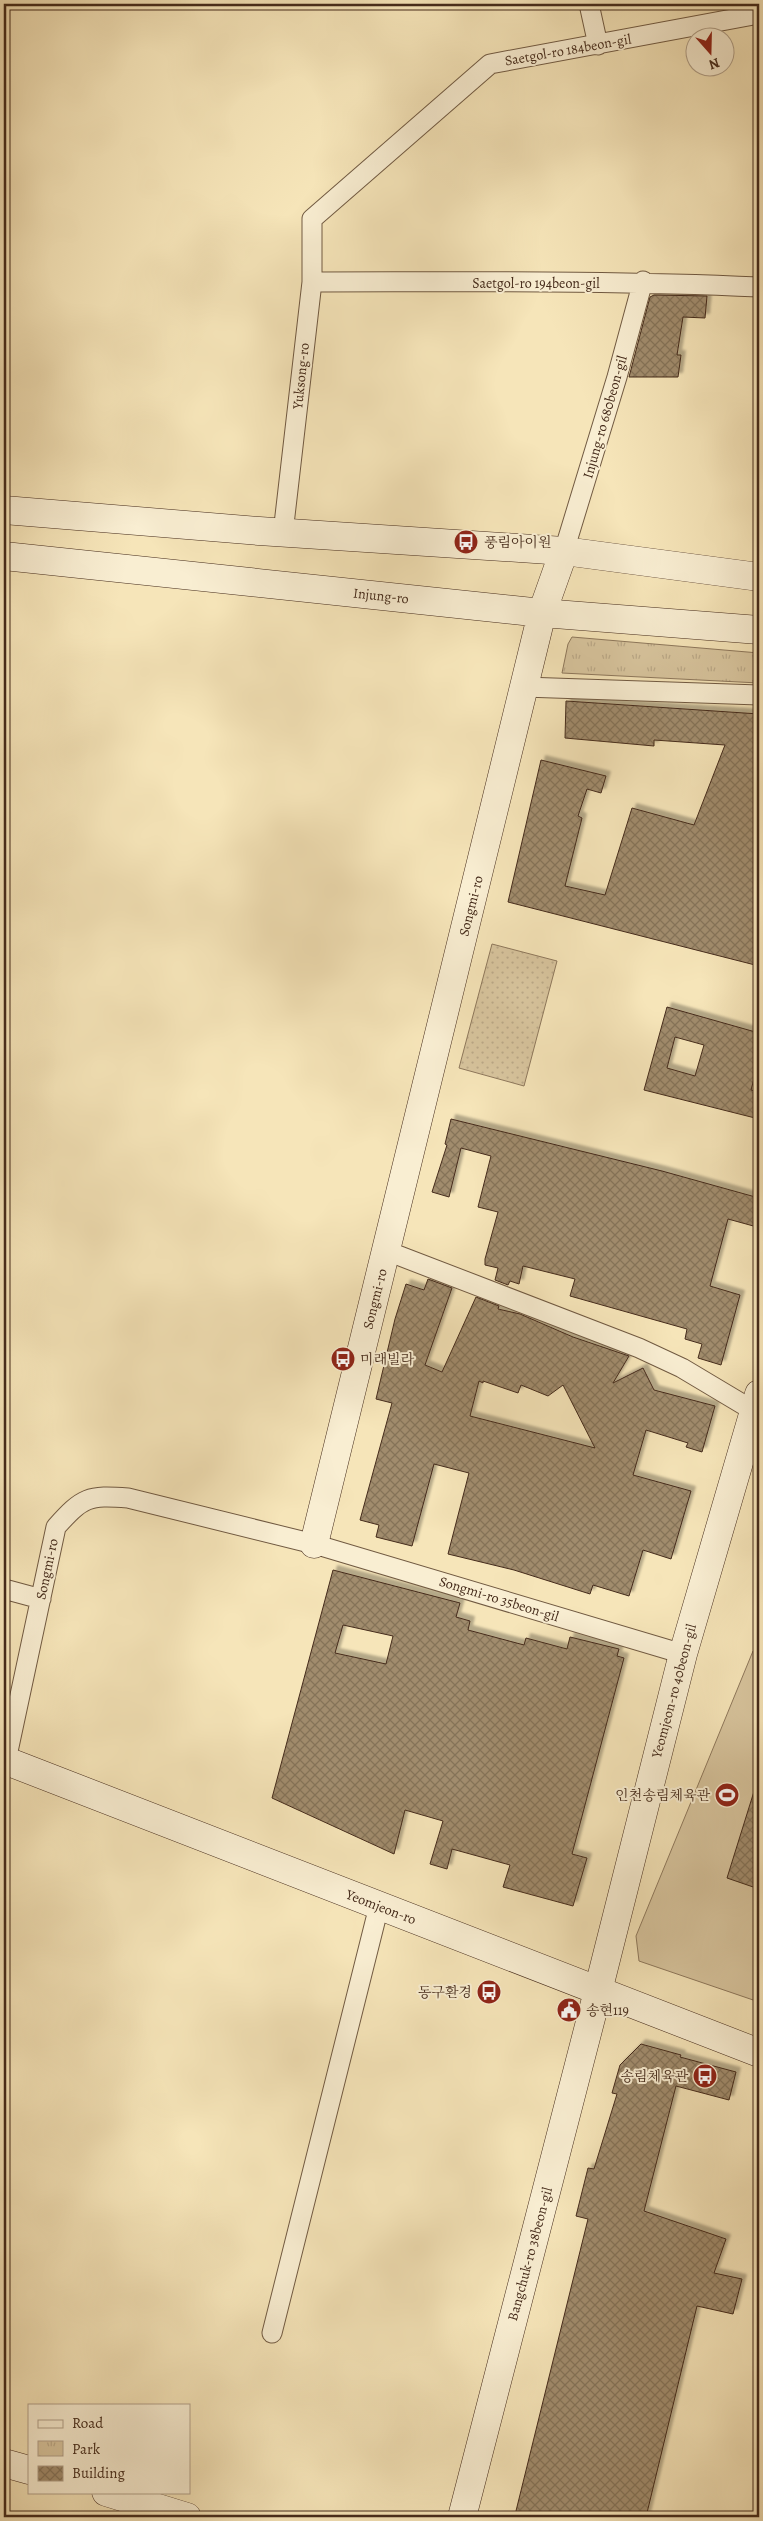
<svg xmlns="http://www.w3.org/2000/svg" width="763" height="2521" font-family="Alegreya,'Noto Serif KR',serif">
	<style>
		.grass { fill: url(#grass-dots); stroke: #8e785c }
		.park { fill: url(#park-tufts); stroke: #8e785c }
		.pitch { fill: #d8c59e; stroke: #8e785c }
		.building { fill: url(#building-cross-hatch); stroke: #452b1b; fill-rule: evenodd; filter: url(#shadow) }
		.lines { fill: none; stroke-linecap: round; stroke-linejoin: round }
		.street-casing { stroke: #715a42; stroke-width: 21 }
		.secondary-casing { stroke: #452b1b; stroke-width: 29 }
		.street { stroke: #f9eed2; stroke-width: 19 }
		.secondary { stroke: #f9eed2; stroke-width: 28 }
		.labels { text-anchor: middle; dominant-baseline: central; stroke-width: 4; stroke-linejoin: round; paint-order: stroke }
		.street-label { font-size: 14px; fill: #452b1b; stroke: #f9eed2 }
		.poi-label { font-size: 14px; fill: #452b1b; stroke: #f9eed2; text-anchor: start }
	</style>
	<defs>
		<pattern id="grass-dots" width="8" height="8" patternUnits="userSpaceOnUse" patternTransform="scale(1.25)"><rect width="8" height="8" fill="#d8c59e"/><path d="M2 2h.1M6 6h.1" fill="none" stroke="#bba988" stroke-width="1.8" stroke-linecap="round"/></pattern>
		<pattern id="park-tufts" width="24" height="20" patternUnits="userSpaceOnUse" patternTransform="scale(1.25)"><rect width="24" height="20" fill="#d8c59e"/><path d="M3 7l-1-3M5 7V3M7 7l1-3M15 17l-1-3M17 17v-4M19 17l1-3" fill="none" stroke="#bba988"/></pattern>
		<pattern id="building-cross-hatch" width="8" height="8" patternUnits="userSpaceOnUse" patternTransform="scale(1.25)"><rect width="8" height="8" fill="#a18c6d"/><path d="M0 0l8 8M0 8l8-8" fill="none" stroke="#857359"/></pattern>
		<filter id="shadow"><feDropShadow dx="4.5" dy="-4.5" stdDeviation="1" flood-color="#0004"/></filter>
	</defs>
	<rect width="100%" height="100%" fill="#f6e5b9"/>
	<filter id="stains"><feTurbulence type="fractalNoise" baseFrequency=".004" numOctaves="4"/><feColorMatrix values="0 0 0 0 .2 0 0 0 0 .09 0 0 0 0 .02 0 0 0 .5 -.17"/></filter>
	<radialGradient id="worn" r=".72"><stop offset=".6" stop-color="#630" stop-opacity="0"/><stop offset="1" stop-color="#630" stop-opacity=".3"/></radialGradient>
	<path class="grass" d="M492 944 557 961 524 1086 459 1068Z"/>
	<path class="park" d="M572 637 759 653V683L562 673 568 644Z"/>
	<path class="pitch" d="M753 1651 759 1653V2002L639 1961 636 1936Z"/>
	<path class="building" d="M654 295 707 296 705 318 683 317 677 355H681L678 377H629L650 297Z
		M566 701 759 714V966L508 902 541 760 606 776 601 793 587 789 578 816 582 818 565 886 605 895 632 808 694 825 725 745 654 740V746L565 738Z
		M667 1007 759 1033V1060L751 1090 759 1092V1119L644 1090ZM675 1037 704 1045 695 1076 667 1068Z
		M451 1119 662 1171 759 1198 757 1227 728 1219 710 1286 740 1295 721 1365 698 1358 702 1344 685 1339 687 1329 570 1296 575 1279 523 1266 519 1284 510 1281 508 1285 495 1280 498 1268 485 1265V1259L498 1212 478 1207 491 1156 461 1148 449 1197 432 1192 447 1145 445 1144Z
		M428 1279 452 1288 425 1365 442 1372 476 1297 499 1306 498 1309 520 1314 573 1337 629 1356 613 1383 643 1368 654 1390 715 1406 702 1452 686 1447 688 1443 646 1430 633 1475 691 1491 671 1559 643 1550 629 1596 593 1585 590 1594 514 1570 448 1554 469 1473 434 1464 412 1546 376 1537 379 1525 360 1520 392 1403 376 1399 395 1319 406 1284 424 1290ZM479 1381 483 1383V1381L518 1393 521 1385 548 1396 563 1385 595 1448 470 1416Z
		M333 1570 460 1603 456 1617 470 1621 468 1630 524 1645 526 1638 567 1649 570 1637 619 1649 617 1656 624 1658 572 1854 587 1858 573 1906 503 1887 510 1865 452 1849 447 1869 430 1864 443 1821 405 1810 394 1854 272 1798ZM343 1625 393 1636 386 1664 335 1653Z
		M756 1785H759V1889L727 1878Z
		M641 2044 681 2055 680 2057 736 2072 729 2100 676 2086 644 2211 726 2239 714 2273 742 2279 733 2314 697 2306 646 2517H523L515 2515 588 2219 576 2216 588 2168 594 2169 617 2094 612 2093 620 2065Z"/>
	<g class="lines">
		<defs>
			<path id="street" d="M589 4 598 45
				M312 282C461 282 610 280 759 287
				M283 533 312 282V219L490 64 759 14
				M564 551 617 377 643 281
				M524 687 759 695
				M387 1251 639 1348 682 1368 754 1411
				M4 1589 41 1599
				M4 1770 56 1527C83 1497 88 1495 128 1498L314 1544 683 1654
				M272 2333 379 1906"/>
			<path id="secondary" d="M4 510 259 531 564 551 759 577
				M4 556 542 613 759 630
				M314 1544 542 613 564 551
				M4 1760 759 2053
				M4 2463 29 2470
				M106 2492 187 2517
				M462 2517 598 1991 683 1654 759 1394"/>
		</defs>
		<use href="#street" class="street-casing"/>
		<use href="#secondary" class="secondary-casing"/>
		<use href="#street" class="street"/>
		<use href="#secondary" class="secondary"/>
	</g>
	<defs>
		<symbol id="bus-disc" viewBox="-11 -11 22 22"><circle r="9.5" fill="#8f2418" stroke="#f9eed2"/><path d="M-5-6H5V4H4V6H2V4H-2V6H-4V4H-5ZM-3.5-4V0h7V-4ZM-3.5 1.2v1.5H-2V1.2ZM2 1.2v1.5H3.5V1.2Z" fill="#fff"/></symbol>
		<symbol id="stadium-disc" viewBox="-11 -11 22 22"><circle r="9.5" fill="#8f2418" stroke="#f9eed2"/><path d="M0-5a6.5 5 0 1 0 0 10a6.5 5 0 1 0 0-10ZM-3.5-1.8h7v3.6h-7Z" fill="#fff"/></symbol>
		<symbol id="civic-disc" viewBox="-11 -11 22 22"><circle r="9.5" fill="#8f2418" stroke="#f9eed2"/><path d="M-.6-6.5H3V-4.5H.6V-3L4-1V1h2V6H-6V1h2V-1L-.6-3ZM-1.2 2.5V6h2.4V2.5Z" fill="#fff"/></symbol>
	</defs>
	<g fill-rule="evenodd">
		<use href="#bus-disc" x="452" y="528" width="28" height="28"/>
		<use href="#bus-disc" x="329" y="1345" width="28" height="28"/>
		<use href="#stadium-disc" x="713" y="1781" width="28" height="28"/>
		<use href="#bus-disc" x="475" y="1978" width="28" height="28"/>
		<use href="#civic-disc" x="555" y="1996" width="28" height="28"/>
		<use href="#bus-disc" x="691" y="2062" width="28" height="28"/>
	</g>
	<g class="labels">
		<g class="street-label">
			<text transform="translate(568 50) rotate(-10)">Saetgol-ro 184beon-gil</text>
			<text x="536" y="283">Saetgol-ro 194beon-gil</text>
			<text transform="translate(301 376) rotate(-84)">Yuksong-ro</text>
			<text transform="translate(605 417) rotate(-74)">Injung-ro 680beon-gil</text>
			<text transform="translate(381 596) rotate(6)">Injung-ro</text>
			<text transform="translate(471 906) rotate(-76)">Songmi-ro</text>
			<text transform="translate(375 1299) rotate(-76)">Songmi-ro</text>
			<text transform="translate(47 1569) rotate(-78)">Songmi-ro</text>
			<text transform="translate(499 1599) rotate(17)">Songmi-ro 35beon-gil</text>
			<text transform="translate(674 1691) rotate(-75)">Yeomjeon-ro 40beon-gil</text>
			<text transform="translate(381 1907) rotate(21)">Yeomjeon-ro</text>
			<text transform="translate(530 2254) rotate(-75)">Bangchuk-ro 38beon-gil</text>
		</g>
		<g class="poi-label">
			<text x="484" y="542">풍림아이원</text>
			<text x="360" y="1359">미래빌라</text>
			<text x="710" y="1795" text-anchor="end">인천송림체육관</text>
			<text x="472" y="1992" text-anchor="end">동구환경</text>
			<text x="586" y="2010">송현119</text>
			<text x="688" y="2076" text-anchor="end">송림체육관</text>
		</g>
	</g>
	<rect width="763" height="2521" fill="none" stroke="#f6e5b9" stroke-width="20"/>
	<rect x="5" y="5" width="753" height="2511" fill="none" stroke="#452b1b" stroke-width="2.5"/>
	<rect x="10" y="10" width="743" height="2501" fill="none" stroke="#452b1b"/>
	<rect x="28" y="2404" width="162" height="90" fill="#f9eed2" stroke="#b1a089"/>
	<rect x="38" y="2420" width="25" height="8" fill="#f9eed2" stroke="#b1a089"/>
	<text x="72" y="2428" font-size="15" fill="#452b1b">Road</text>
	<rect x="38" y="2441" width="25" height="15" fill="url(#park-tufts)" stroke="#b1a089"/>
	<text x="72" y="2454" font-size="15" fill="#452b1b">Park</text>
	<rect x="38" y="2466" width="25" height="15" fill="url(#building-cross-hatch)" stroke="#b1a089"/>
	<text x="72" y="2478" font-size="15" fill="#452b1b">Building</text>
	<g transform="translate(710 52) rotate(160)"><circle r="24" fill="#f9eed2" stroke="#b1a089"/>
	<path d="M0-4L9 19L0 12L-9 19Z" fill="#8f2418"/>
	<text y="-8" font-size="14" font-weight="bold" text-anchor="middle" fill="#452b1b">N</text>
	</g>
	<rect width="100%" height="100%" filter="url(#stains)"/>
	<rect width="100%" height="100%" fill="url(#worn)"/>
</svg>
